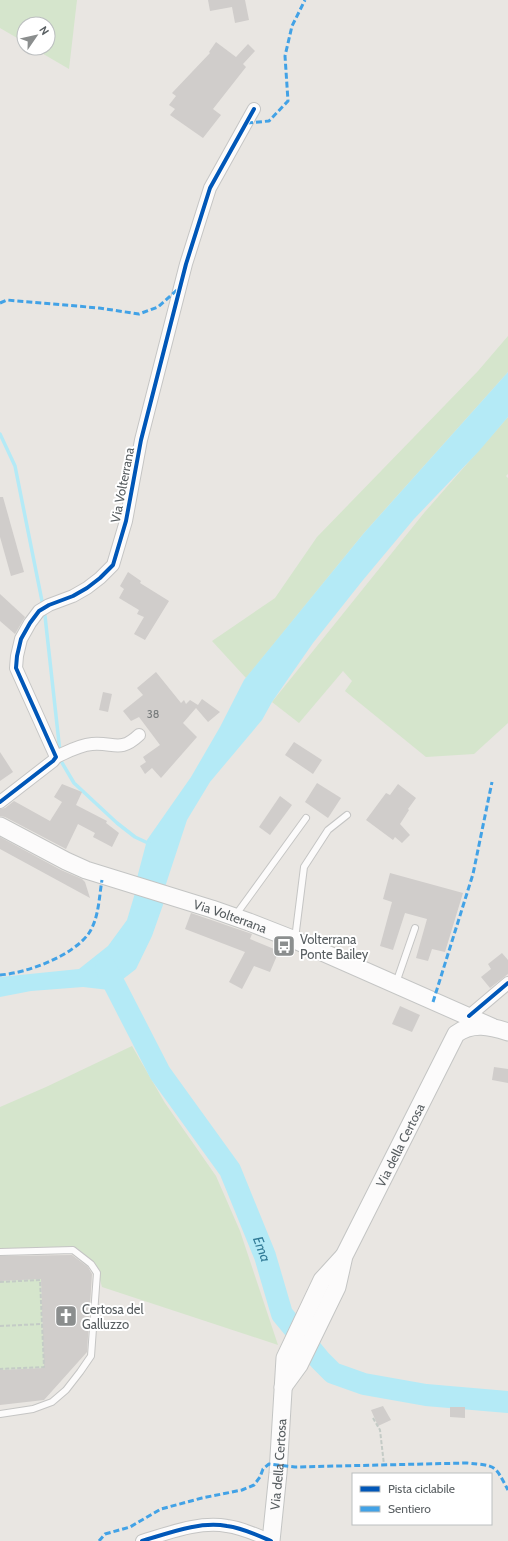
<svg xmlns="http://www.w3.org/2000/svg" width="508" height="1541" viewBox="0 0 508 1541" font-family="Cabin,sans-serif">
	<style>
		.green { fill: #d5e5cc }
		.water { fill: #b4eaf6 }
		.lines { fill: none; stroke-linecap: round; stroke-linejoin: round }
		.stream { stroke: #b4eaf6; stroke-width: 3.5 }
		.river { stroke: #b4eaf6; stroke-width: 22 }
		.building { fill: #d0cdcb }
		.service-casing { stroke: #c5c5c4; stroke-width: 8 }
		.minor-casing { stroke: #c5c5c4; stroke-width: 14 }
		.secondary-casing { stroke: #c4c5c4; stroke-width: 19 }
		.path { stroke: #c4cbc6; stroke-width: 2; stroke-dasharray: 4 2; stroke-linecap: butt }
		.service { stroke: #fcfbfb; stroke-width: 6 }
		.minor { stroke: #fcfbfb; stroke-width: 12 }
		.secondary { stroke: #fcfbfb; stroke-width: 17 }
		.quiet { stroke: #42a2e6; stroke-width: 3; stroke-dasharray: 6 3; stroke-linecap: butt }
		.cycleway-casing { stroke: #fff; stroke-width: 6 }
		.cycleway { stroke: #0057b8; stroke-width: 4 }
		.labels { text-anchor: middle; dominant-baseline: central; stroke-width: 4; stroke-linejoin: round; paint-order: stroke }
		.number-label { font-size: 11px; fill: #777b7c }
		.street-label { font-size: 13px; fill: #585e61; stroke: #fff }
		.poi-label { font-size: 13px; fill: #585e61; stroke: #fff; text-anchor: start }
		.water-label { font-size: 14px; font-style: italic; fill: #327c98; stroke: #fff }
	</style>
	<rect width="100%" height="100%" fill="#e9e6e2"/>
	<g class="green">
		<path d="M0 0H77L69 69 33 48H48V24H24V42L0 28Z"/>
		<path d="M508 336V372L364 533 246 678 212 641 275 598 317 537 478 371Z"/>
		<path d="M508 417V474L506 476 508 478V723L474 754 426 757 345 691 352 681 343 671 299 723 272 702 424 513Z"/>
		<path d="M132 1046 165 1103 216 1176 240 1231 278 1345 102 1287 96 1265 77 1248 0 1249V1107L46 1087Z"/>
		<path d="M41 1279 44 1368 0 1370V1281Z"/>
	</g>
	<g class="water">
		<path d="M508 372V417L479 451 414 519 363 580 313 643 272 702 262 720 210 782 187 820 165 887 137 878 147 840 191 777 220 727 244 680 364 533Z"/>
		<path d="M135 893 164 902 152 936 136 969 109 990 83 987 31 991 0 997V977L79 969 108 946 127 920Z"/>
	</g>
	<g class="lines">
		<path class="stream" d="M0 434 15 466 45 616 61 761 74 783 117 823 135 837 150 844"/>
		<path class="river" id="s1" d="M106 968 160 1073 230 1170 265 1256 282 1314 320 1360 333 1373 364 1384 426 1395 508 1402"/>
	</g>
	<g class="building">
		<path d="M208 0H245L249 20 235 23 232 7 210 11Z"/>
		<path d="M216 42 236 57 248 44 255 51 243 64 246 67 213 109 221 115 203 138 170 115 175 109 169 105 176 96 172 93 210 53 209 52Z"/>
		<path d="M0 497H3L24 572 11 576 0 537Z"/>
		<path d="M128 572 141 581 140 583 169 601 145 640 134 634 144 617 137 614 139 610 119 598 124 589 120 586Z"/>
		<path d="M0 594 25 617 15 634 0 621Z"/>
		<path d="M156 672 181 703 184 700 186 704 190 700 198 705 202 699 220 712 208 722 196 708 183 723 197 737 161 778 152 768 145 774 140 766 146 762 143 757 160 745 139 717 131 721 123 711 143 695 137 688Z"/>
		<path d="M103 692 112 694 108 712 99 710Z"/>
		<path d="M294 742 322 760 313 774 285 755Z"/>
		<path d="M0 752 13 772 0 781Z"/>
		<path d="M317 783 341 798 328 818 305 802Z"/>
		<path d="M62 784 82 792 76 805 107 821 106 823 119 833 112 847 93 837 95 833 78 824 66 849 5 817 0 816V809L5 808 14 801 50 821 62 802 54 797Z"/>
		<path d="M398 784 416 798 408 809 409 810 400 824 410 835 402 843 395 837 393 840 366 820 386 793 390 795Z"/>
		<path d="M280 796 292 805 270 835 259 827Z"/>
		<path d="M0 837 61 870 82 879 85 882 90 898 0 849Z"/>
		<path d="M390 873 463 893 445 952 432 949 428 961 416 958 427 919 405 913 393 950 380 946 392 902 383 899Z"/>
		<path d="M191 913 252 934 250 939 279 951 270 972 254 966 242 989 229 982 245 952 185 929Z"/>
		<path d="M502 953 508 960V974L490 988 481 977 491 969 488 964Z"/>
		<path d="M400 1006 420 1015 412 1032 392 1024Z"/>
		<path d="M494 1067 508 1069V1083L492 1080Z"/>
		<path d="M72 1255 88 1267 92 1274 87 1352 44 1400 0 1405V1370L44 1368 41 1279 0 1281V1256Z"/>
		<path d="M383 1406 391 1420 378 1426 371 1410Z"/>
		<path d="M450 1407H465V1418L450 1417Z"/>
	</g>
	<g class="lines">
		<g class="service-casing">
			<g id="service">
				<path d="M235 916 306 818"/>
				<path d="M295 939 304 867 328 830 347 815"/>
				<path d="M396 983 415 928"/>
				<path d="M0 1252 73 1250 91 1264 97 1273 91 1356 80 1372 66 1390 52 1402 33 1409 0 1414"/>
			</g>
		</g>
		<g class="minor-casing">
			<g id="minor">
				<path d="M56 757C67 752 79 745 92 744 114 742 120 753 139 735"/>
				<path d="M0 802 53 761 56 757 16 668 17 656 21 639 30 623 39 611 49 605 73 596 87 588 100 578 113 565 126 521 141 440 186 264 210 188 254 109"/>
				<path d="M469 1016 508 983"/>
				<path d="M142 1541C169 1533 199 1521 227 1526 243 1528 257 1535 271 1541"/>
			</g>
		</g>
		<g class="secondary-casing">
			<g id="secondary">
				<path id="s2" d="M0 826 66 861 86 870 212 909 249 922 295 940 492 1027"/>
				<path id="s3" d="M283 1387 299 1365 337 1287 344 1256 456 1034C472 1022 490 1026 508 1032"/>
				<path id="s4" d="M271 1541 278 1473 285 1358 322 1280 343 1257"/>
			</g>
		</g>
		<g class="path">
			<path d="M0 1282 40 1280 44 1367 0 1369"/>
			<path d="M0 1326 42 1324"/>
			<path d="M373 1418 380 1430 384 1465"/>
		</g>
		<use href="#service" class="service"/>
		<use href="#minor" class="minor"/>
		<use href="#secondary" class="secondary"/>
		<g class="quiet">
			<path d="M247 123 269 121 288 101 285 56 292 26 305 0"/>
			<path d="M0 303 7 300 99 308 139 314 158 307 178 289"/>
			<path d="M0 975C27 973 73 956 89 933 99 918 99 897 102 880"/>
			<path d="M433 1002 473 874 492 782"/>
			<path d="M99 1541 105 1534 130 1527 161 1509 202 1498 242 1490 254 1485 260 1477 263 1469 269 1464 295 1467 467 1463C497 1466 494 1464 508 1490"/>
		</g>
		<g class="cycleway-casing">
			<g id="cycleway">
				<path d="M0 802 53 761 56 757 16 668 17 656 21 639 30 623 39 611 49 605 73 596 87 588 100 578 113 565 126 521 141 440 186 264 210 188 254 109"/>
				<path d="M469 1016 508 983"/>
				<path d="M142 1541C169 1533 199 1521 227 1526 243 1528 257 1535 271 1541"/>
			</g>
		</g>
		<use href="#cycleway" class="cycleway"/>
	</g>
	<defs>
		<g id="bus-square" transform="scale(1.15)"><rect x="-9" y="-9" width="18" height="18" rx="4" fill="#8b8e8e" stroke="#fff"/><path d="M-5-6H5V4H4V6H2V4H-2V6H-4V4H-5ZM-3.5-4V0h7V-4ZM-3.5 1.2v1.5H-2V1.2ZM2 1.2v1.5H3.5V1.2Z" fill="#fff"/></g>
		<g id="church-square" transform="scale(1.15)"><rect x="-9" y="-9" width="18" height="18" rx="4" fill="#8b8e8e" stroke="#fff"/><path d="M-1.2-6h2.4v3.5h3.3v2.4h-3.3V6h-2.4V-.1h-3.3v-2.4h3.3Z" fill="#fff"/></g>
	</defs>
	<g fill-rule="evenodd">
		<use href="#bus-square" x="284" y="946"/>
		<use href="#church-square" x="66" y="1316"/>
	</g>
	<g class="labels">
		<g class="number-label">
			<text x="153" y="714">38</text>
		</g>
		<g class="street-label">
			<text transform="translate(122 485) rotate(-79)">Via Volterrana</text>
			<text stroke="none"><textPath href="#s2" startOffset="248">Via Volterrana</textPath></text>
			<text stroke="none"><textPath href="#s3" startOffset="270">Via della Certosa</textPath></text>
			<text stroke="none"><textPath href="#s4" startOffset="77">Via della Certosa</textPath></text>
		</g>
		<g class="poi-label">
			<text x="300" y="939">Volterrana<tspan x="300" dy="15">Ponte Bailey</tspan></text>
			<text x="82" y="1309">Certosa del<tspan x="82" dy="15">Galluzzo</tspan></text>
		</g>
		<g class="water-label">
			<text stroke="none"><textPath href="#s1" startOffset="323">Ema</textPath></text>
		</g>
	</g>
	<rect x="352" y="1473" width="140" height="52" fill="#ffffff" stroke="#bcbfc0"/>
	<rect x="360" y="1486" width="20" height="6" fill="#0057b8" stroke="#bcbfc0"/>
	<text x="388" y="1493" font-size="12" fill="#585e61">Pista ciclabile</text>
	<rect x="360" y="1506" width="20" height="6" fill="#42a2e6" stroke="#bcbfc0"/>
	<text x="388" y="1513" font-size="12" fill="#585e61">Sentiero</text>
	<g transform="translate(36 36) rotate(56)"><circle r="19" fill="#ffffff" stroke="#bcbfc0"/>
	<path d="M0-3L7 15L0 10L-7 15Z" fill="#8b8e8e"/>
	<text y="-6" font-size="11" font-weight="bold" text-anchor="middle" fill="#585e61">N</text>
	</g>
</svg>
